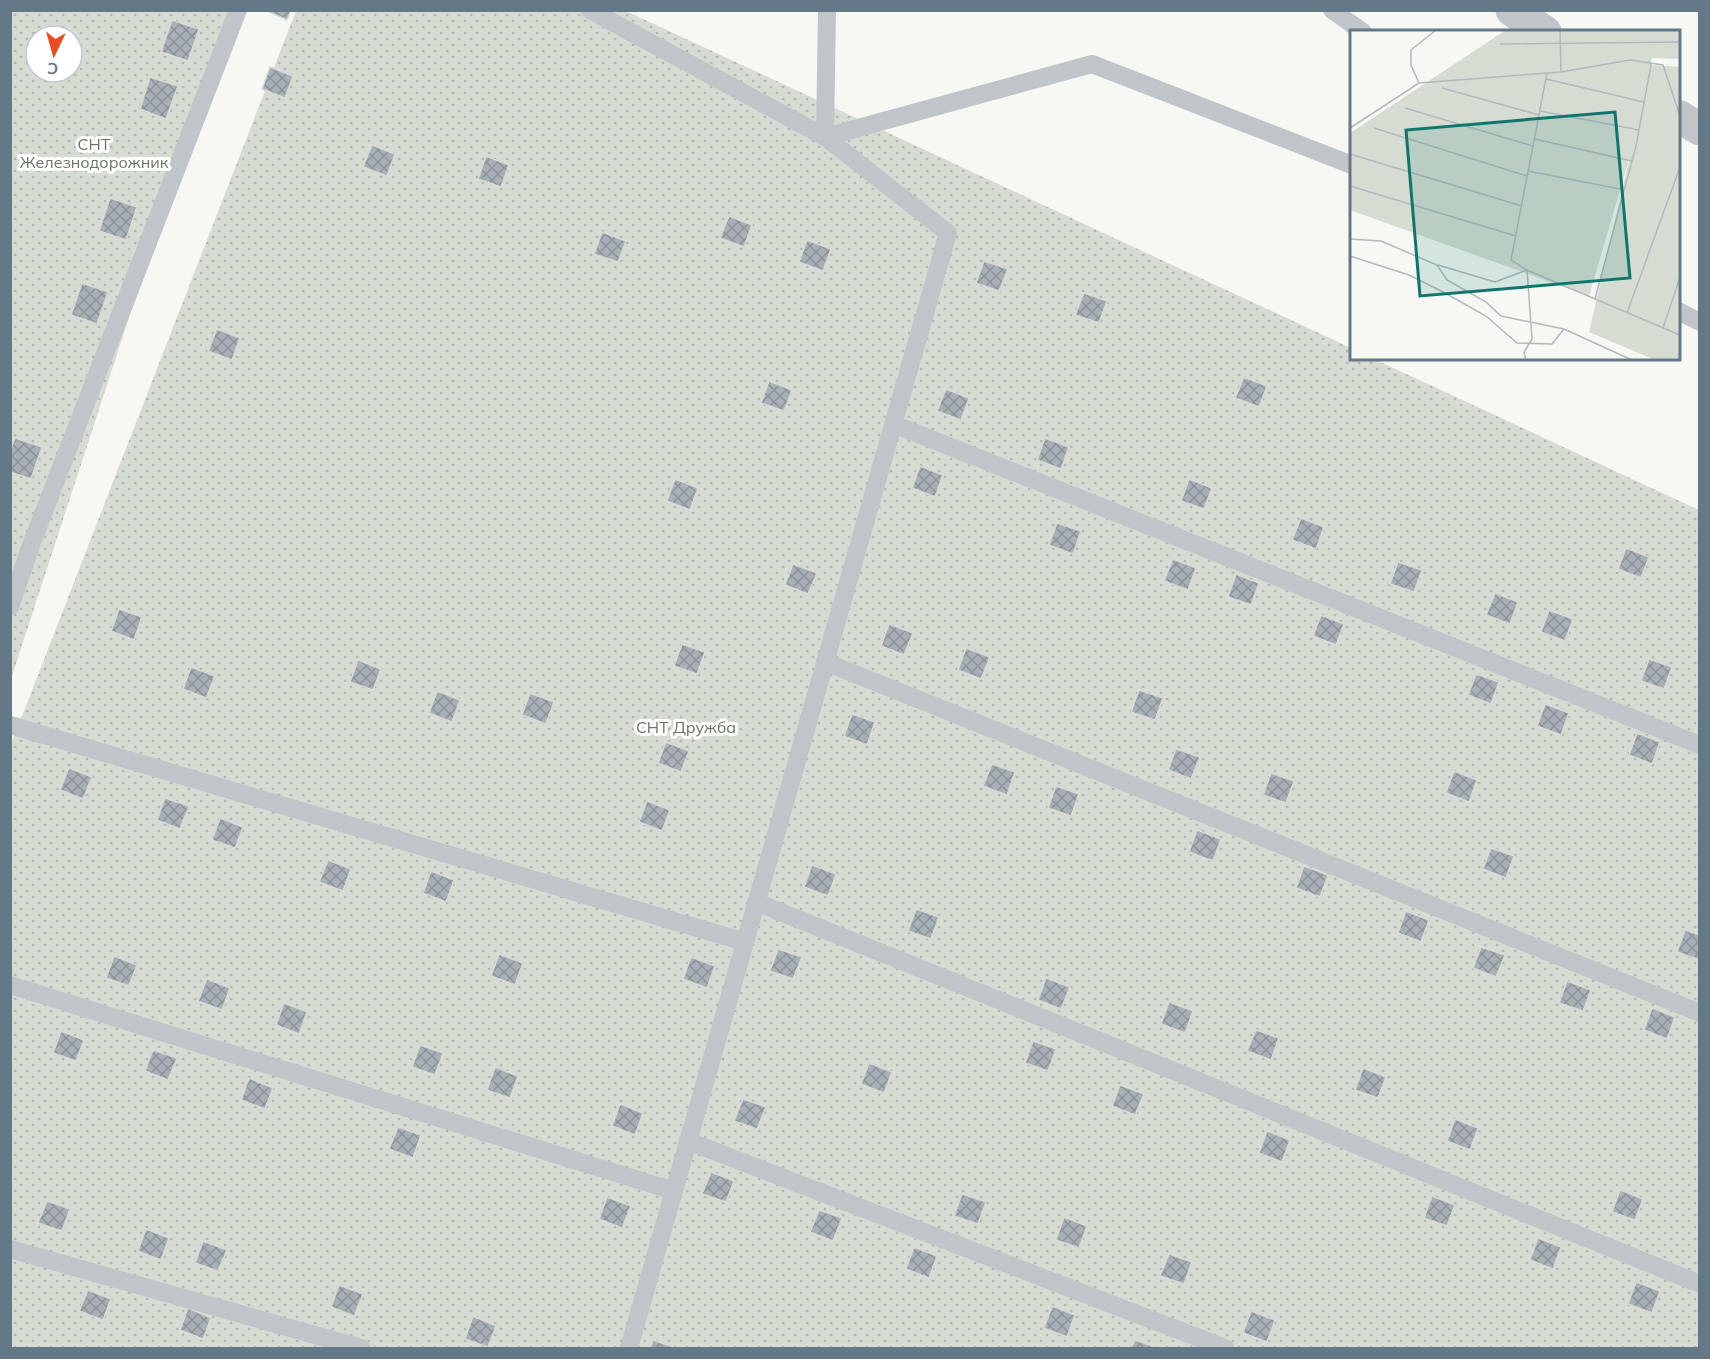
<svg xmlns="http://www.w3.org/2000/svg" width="1710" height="1359" viewBox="0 0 1710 1359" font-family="Mulish,sans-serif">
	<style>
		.garden { fill: url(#garden-dots); fill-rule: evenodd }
		.building { fill: url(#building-cross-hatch); stroke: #d9d9d6; stroke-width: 1.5 }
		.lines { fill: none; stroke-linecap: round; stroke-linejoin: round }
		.service { stroke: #c0c5c9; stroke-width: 18 }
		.minor { stroke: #c0c5c9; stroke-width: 33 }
		.labels { text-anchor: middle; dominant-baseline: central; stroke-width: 6; stroke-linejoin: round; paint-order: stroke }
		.park-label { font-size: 16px; fill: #667860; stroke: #fff }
		.inset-road { fill: none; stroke: #b0b9be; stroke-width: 1.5 }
		.view { fill: #0f766e; fill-opacity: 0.15; stroke: #0f766e; stroke-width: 3 }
		.inset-edge { fill: none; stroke: #657887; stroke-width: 3 }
	</style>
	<defs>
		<pattern id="garden-dots" width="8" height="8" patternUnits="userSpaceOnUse" patternTransform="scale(1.5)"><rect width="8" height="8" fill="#d7dcd3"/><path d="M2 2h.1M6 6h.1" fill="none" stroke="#b2b7b1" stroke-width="1.8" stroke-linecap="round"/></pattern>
		<pattern id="building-cross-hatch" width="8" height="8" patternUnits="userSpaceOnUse" patternTransform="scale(1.5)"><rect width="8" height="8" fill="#a7b0b6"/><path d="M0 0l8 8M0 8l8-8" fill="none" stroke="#8c949a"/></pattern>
	</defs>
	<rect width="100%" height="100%" fill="#f7f7f4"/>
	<g class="garden">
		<path d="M11 11H229L11 679ZM36 36H72V72H36Z"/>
		<path d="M296 11H626L1351 348 1352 358 1374 359 1699 510V1348H11L10 747Z"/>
	</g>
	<g class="building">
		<path d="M265 10H291L287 20Z"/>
		<path d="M172 20 199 29 188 61 161 52Z"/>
		<path d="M270 67 293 76 285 98 262 89Z"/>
		<path d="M150 77 178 86 166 119 140 109Z"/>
		<path d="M372 145 395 154 387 176 363 167Z"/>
		<path d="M486 156 509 165 501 187 478 179Z"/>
		<path d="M110 198 137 207 126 240 99 231Z"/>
		<path d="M729 216 752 225 744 247 720 238Z"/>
		<path d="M602 232 626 241 618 262 594 254Z"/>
		<path d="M807 240 831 249 823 271 799 262Z"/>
		<path d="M984 261 1008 269 999 291 976 283Z"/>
		<path d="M82 283 108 292 97 324 71 315Z"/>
		<path d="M1084 293 1107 301 1099 323 1075 315Z"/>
		<path d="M217 329 240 338 232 360 208 351Z"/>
		<path d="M1244 377 1267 386 1259 407 1235 398Z"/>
		<path d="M769 381 792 390 784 411 761 403Z"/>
		<path d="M946 389 969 398 961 420 937 411Z"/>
		<path d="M15 438 42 447 31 479 10 472V451Z"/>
		<path d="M1045 438 1069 447 1061 469 1037 460Z"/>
		<path d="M920 466 943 475 935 497 912 488Z"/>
		<path d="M675 479 698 488 690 510 667 501Z"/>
		<path d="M1189 479 1212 488 1204 509 1181 501Z"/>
		<path d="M1301 518 1324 527 1316 549 1292 540Z"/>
		<path d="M1057 523 1081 531 1073 554 1049 545Z"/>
		<path d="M1626 548 1649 557 1641 578 1618 569Z"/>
		<path d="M1173 559 1196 568 1188 590 1164 581Z"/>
		<path d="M1398 562 1422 570 1414 592 1390 584Z"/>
		<path d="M793 564 817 573 808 594 785 585Z"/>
		<path d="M1236 574 1259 583 1251 605 1228 597Z"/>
		<path d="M1495 593 1518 602 1510 624 1486 615Z"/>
		<path d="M119 609 142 617 134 640 111 631Z"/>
		<path d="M1549 610 1573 619 1565 641 1541 632Z"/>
		<path d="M1321 615 1344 624 1336 645 1313 636Z"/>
		<path d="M889 624 913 633 904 655 881 646Z"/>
		<path d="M682 644 705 652 697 674 674 666Z"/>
		<path d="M966 648 990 657 981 679 958 670Z"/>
		<path d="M1649 659 1672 667 1664 689 1641 681Z"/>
		<path d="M358 660 381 669 373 690 350 682Z"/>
		<path d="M191 667 215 676 206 698 183 689Z"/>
		<path d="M1476 674 1499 682 1491 704 1468 695Z"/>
		<path d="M1139 690 1163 698 1155 720 1131 712Z"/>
		<path d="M437 691 460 700 452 722 429 713Z"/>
		<path d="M530 693 554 702 546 724 522 715Z"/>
		<path d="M1545 704 1569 713 1561 735 1537 726Z"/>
		<path d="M852 714 875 722 867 745 844 736Z"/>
		<path d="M1637 733 1660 742 1652 764 1629 755Z"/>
		<path d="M666 742 689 751 681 772 658 763Z"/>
		<path d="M1176 749 1200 757 1191 779 1168 770Z"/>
		<path d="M992 764 1015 772 1007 795 983 786Z"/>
		<path d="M69 768 92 777 83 799 60 790Z"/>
		<path d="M1454 771 1477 780 1469 802 1446 793Z"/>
		<path d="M1271 773 1294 781 1286 803 1263 795Z"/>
		<path d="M1056 786 1079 794 1071 816 1048 808Z"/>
		<path d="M165 798 189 806 180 829 157 820Z"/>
		<path d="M647 801 670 810 662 831 639 822Z"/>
		<path d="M220 818 243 827 235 848 212 840Z"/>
		<path d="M1197 830 1221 839 1213 861 1189 852Z"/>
		<path d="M1491 848 1514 856 1506 878 1483 869Z"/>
		<path d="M328 860 351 869 343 891 319 882Z"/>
		<path d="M812 865 836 874 828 896 804 887Z"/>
		<path d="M1304 866 1328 875 1320 897 1296 888Z"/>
		<path d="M431 871 454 880 446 902 423 893Z"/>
		<path d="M916 909 939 917 931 939 908 931Z"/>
		<path d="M1406 911 1429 920 1421 942 1398 933Z"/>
		<path d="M1685 930 1700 935V960L1677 952Z"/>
		<path d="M1481 947 1505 955 1496 977 1473 968Z"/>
		<path d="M778 949 802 957 793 979 770 971Z"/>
		<path d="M499 954 523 963 515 985 491 976Z"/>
		<path d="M114 956 137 965 129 986 106 978Z"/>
		<path d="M691 957 715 966 707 988 683 979Z"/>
		<path d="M1046 978 1070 987 1061 1009 1038 1000Z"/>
		<path d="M207 979 230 988 222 1010 198 1001Z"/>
		<path d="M1567 981 1591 990 1583 1011 1559 1003Z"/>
		<path d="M1169 1002 1193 1011 1185 1033 1161 1024Z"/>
		<path d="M284 1003 307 1012 299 1034 276 1025Z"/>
		<path d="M1652 1008 1675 1017 1667 1039 1644 1030Z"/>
		<path d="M1256 1030 1279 1038 1271 1060 1247 1051Z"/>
		<path d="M61 1031 84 1040 76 1061 53 1053Z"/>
		<path d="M1033 1041 1056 1049 1048 1071 1025 1063Z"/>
		<path d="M420 1045 443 1053 435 1075 412 1067Z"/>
		<path d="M153 1050 177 1058 168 1080 145 1071Z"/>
		<path d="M869 1063 892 1072 884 1093 861 1084Z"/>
		<path d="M495 1067 518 1076 510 1098 487 1090Z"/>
		<path d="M1363 1068 1386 1077 1378 1098 1355 1090Z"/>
		<path d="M249 1078 273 1088 265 1109 241 1100Z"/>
		<path d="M1120 1085 1144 1094 1135 1115 1112 1106Z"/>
		<path d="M743 1099 766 1107 757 1129 734 1121Z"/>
		<path d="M620 1104 643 1113 635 1135 612 1126Z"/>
		<path d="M1455 1119 1478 1128 1470 1150 1447 1141Z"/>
		<path d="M398 1127 421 1135 413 1158 389 1149Z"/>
		<path d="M1267 1131 1290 1140 1282 1162 1259 1153Z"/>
		<path d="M711 1172 734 1181 726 1202 702 1194Z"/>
		<path d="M1620 1190 1643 1199 1635 1220 1612 1212Z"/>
		<path d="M962 1194 986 1202 978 1224 954 1216Z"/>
		<path d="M1432 1196 1455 1205 1447 1226 1424 1218Z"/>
		<path d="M607 1197 631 1206 622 1228 599 1219Z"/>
		<path d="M47 1201 70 1209 62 1231 38 1223Z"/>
		<path d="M819 1210 842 1218 833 1241 810 1232Z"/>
		<path d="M1064 1217 1087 1226 1079 1248 1056 1240Z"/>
		<path d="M146 1229 169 1238 161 1260 138 1251Z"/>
		<path d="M1538 1238 1561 1247 1553 1269 1530 1260Z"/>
		<path d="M203 1241 227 1250 218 1271 195 1263Z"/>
		<path d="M914 1247 937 1256 929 1278 906 1269Z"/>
		<path d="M1169 1254 1192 1262 1184 1284 1160 1276Z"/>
		<path d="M1636 1282 1660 1291 1652 1313 1628 1304Z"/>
		<path d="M339 1285 363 1294 354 1316 331 1307Z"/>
		<path d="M88 1290 111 1299 103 1320 79 1311Z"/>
		<path d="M1052 1306 1075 1315 1067 1337 1044 1328Z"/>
		<path d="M188 1308 211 1318 203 1339 180 1330Z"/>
		<path d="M1251 1311 1275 1320 1267 1342 1243 1333Z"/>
		<path d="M473 1316 496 1326 488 1347 465 1339Z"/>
		<path d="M653 1340 676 1348H650Z"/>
		<path d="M1135 1340 1158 1348H1131Z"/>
	</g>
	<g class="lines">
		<g class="service">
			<path d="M590 10 825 137 1092 64 1352 165"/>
			<path d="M1332 10 1363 32"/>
			<path d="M1678 311 1700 322"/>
			<path d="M893 424 1700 745"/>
			<path d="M10 607 31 545 238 10"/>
			<path d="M825 662 1700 1013"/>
			<path d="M10 725 745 942"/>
			<path d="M756 902 1700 1284"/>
			<path d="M10 985 674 1191"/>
			<path d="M688 1141 1225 1348"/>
			<path d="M10 1249 361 1348"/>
			<path d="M629 1348 948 233 825 137 827 10"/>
		</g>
		<g class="minor">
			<path d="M1512 10 1545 32"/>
			<path d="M1678 116 1700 129"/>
		</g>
	</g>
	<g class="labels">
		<g class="park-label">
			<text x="94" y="144">СНТ<tspan x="94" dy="18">Железнодорожник</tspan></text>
			<text x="686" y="727">СНТ Дружба</text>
		</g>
	</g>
	<g transform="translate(1350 30)">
		<rect width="330" height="330" fill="#f7f7f4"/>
		<path d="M156 0H330V29L302 28 298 45 301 35 330 37V330H305L239 302 280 126 239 266 0 180V103Z" fill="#d7dcd3"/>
		<path class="inset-road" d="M210 0 211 42M150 14 330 12M196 49 294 72M69 53 61 35V20L86 0M92 58 189 85M55 78 183 116M190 81 289 100M0 98 69 53 211 42 280 30 313 35 330 86M24 98 177 146M185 109 282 131M0 124 172 176M178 141 275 160M0 156 166 206M0 209 31 211 87 235 97 250 136 272 151 286 214 299 282 330M0 226 59 245 95 263 136 286 167 313 202 314 214 299M88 235 145 252 177 240 330 305M245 269 286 116 301 35 298 31M277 283 330 137M313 298 330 247M176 330 174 322 182 309 177 240 161 230 197 43"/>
		<path class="view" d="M265 82 280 248 70 266 56 100Z"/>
		<rect width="330" height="330" class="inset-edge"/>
	</g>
	<rect width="1710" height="1359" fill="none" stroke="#657887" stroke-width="24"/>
	<g transform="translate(54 54) rotate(185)"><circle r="28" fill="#ffffff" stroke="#c1c9cf" stroke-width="1.5"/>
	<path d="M0-4.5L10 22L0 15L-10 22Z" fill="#ec4a20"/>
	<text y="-9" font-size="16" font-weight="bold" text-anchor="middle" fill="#657887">С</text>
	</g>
</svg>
